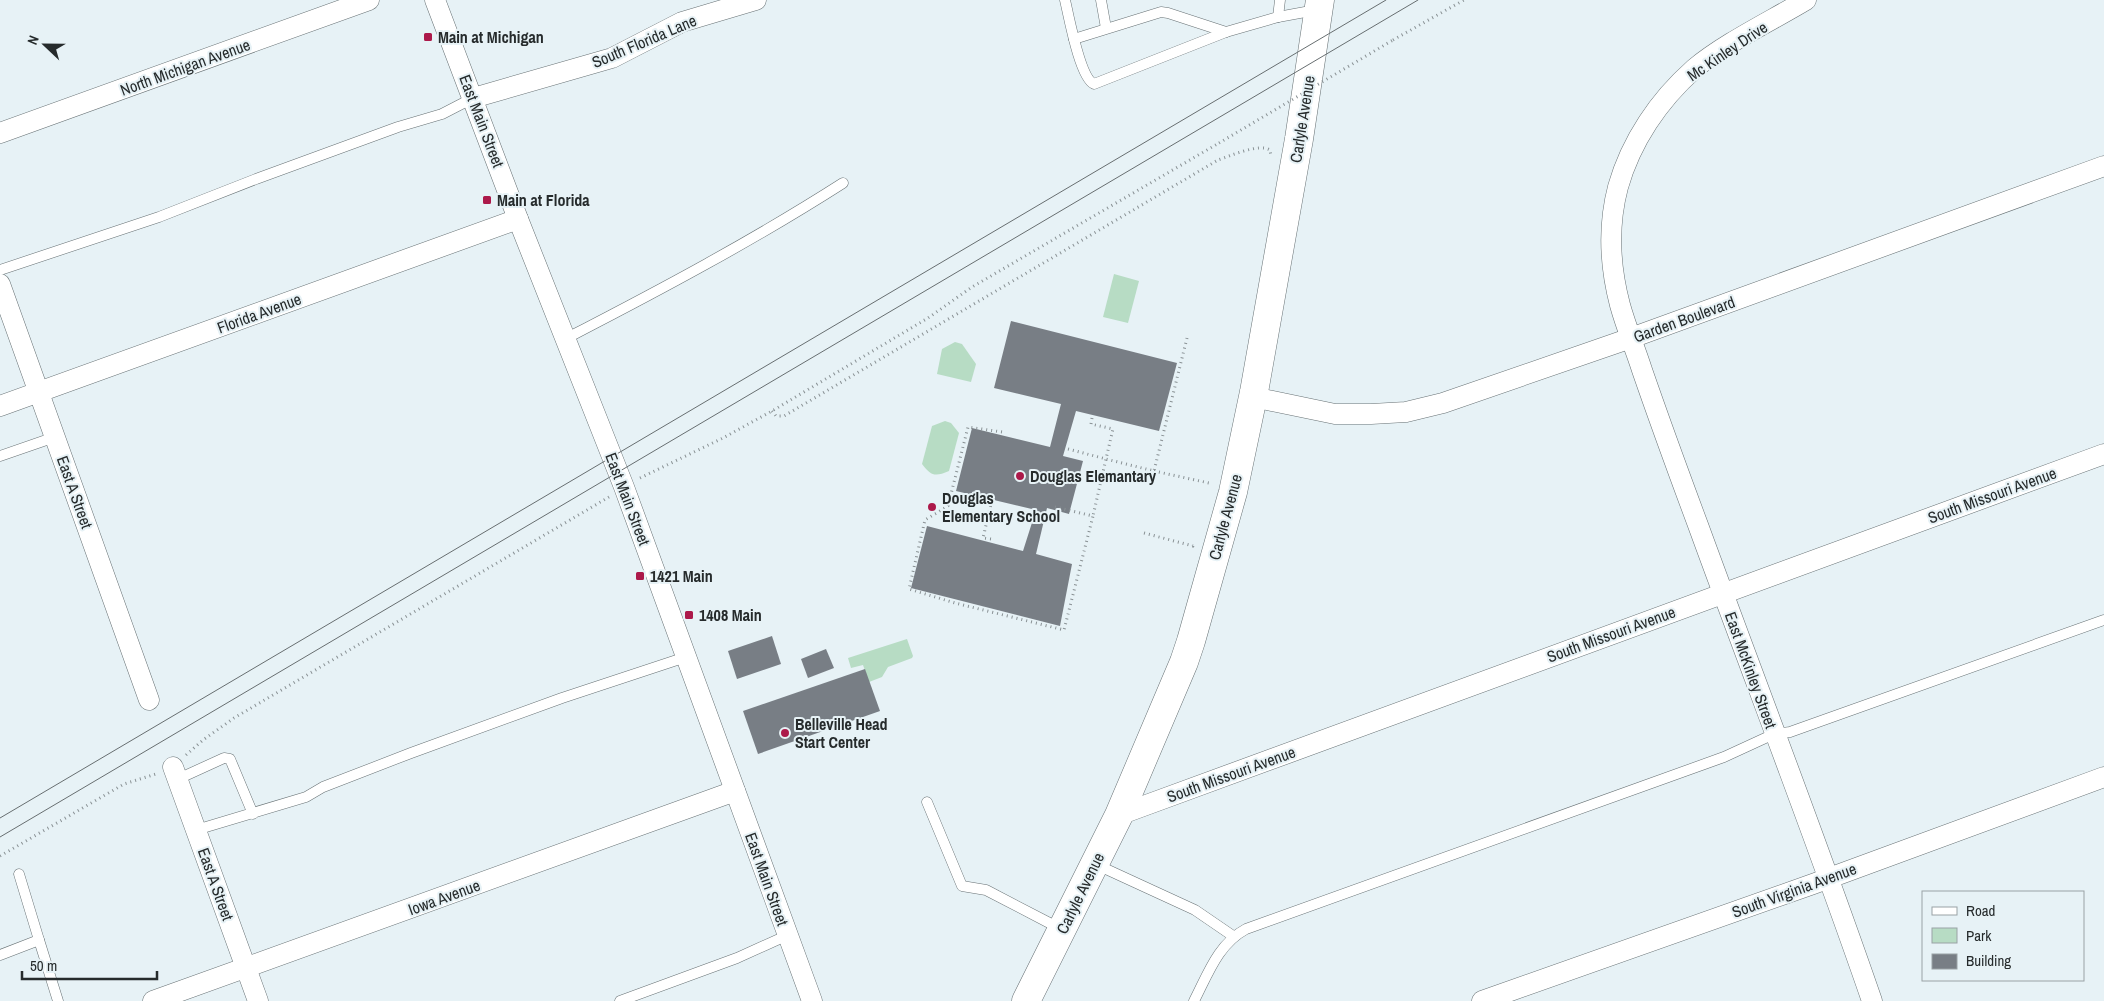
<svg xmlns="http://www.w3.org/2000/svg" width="2104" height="1001" viewBox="0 0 2104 1001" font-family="'Archivo Narrow',sans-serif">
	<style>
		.green { fill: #b7dcc4 }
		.building { fill: #787e85 }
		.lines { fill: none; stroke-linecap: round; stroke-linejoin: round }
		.service-casing { stroke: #677174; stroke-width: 11 }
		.minor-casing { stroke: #677174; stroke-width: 21 }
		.secondary-casing { stroke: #677174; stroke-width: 29 }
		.path { stroke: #899194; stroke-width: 3; stroke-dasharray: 1 4; stroke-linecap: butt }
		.service { stroke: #fff; stroke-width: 10 }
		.minor { stroke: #fff; stroke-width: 20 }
		.secondary { stroke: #fff; stroke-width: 28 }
		.tram { stroke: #676e70; stroke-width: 1 }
		.path-bridge { stroke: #899194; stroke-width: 3; stroke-dasharray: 1 4; stroke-linecap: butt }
		.poi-dot { fill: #ac194a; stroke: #e7f2f6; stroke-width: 2 }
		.labels { text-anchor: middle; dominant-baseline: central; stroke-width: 4; stroke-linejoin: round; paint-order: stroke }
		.poi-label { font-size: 16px; font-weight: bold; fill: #262b2c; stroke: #e7f2f6; text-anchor: start }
		.street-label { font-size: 16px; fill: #262b2c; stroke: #e7f2f6 }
	</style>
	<rect width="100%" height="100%" fill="#e7f2f6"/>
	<g class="green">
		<path d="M1114 274 1139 281 1128 323 1103 317Z"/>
		<path d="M955 342 962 344 976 364 971 382 937 374 942 349Z"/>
		<path d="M945 421 951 423 959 433 949 471C935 477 931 476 922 464L932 426Z"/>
		<path d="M907 639 913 656 912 658 888 667 882 677 869 682 863 665 851 668 848 658Z"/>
	</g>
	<g class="building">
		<path d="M1011 321 1177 363 1159 431 1076 411 1063 456 1083 461 1069 514 1047 508 1036 554 1072 564 1060 626 911 588 927 526 1023 551 1036 510 956 491 972 428 1050 447 1061 404 994 388Z"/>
		<path d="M772 636 781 664 737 679 728 651Z"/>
		<path d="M826 649 834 668 808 678 801 659Z"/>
		<path d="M865 669 880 711 758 754 743 711Z"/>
	</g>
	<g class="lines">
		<g class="service-casing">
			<g id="service">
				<path d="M1065 0C1069 17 1080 78 1094 84L1226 32 1278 17 1316 10"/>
				<path d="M1101 0 1106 28"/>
				<path d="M1278 17 1280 0"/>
				<path d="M1074 39 1161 12 1168 13 1226 32"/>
				<path d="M0 270 159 217 256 179 398 127 442 114 473 98"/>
				<path d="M565 339C660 290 754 240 843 183"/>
				<path d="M0 456 55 437"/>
				<path d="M178 779 224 758 230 759 253 814"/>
				<path d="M927 802 962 886 986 890 1061 929"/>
				<path d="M196 830 306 797 323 787 411 753 562 698 686 657"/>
				<path d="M1095 864 1195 910 1233 936"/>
				<path d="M19 874 39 940"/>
				<path d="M0 955 39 940 58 1001"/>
				<path d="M620 1001 737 958 788 935"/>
				<path d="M1194 1001C1208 974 1218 944 1246 929L1724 757 1774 734 1790 732 2104 620"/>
			</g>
		</g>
		<g class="minor-casing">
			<g id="minor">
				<path d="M435 0 518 219 624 487 812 1001"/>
				<path d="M1806 0C1771 21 1725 43 1694 69 1659 100 1631 141 1618 187 1608 225 1610 267 1620 305 1626 327 1635 348 1642 370 1660 422 1679 474 1698 525 1756 684 1817 841 1872 1001"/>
				<path d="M473 98 612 58 682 22 756 0"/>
				<path d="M0 133 369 0"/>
				<path d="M0 284 149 700"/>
				<path d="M1253 397 1335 414H1371L1406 412 1443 403 1631 338 2104 166"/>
				<path d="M0 406 518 219"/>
				<path d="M173 767 258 1001"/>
				<path d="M1119 815 2104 454"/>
				<path d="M153 1001 735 791"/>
				<path d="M1482 1001 1813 884 2104 777"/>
			</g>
		</g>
		<g class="secondary-casing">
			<path id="secondary" d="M1026 1001 1119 815 1184 662 1191 641 1233 492 1254 392 1299 139 1320 0"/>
		</g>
		<g class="path">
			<path d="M1393 40 1464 0"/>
			<path d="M772 411 776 416H784L1218 160C1230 156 1259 143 1270 150L1271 157"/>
			<path d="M1092 418 1091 424 1113 429 1106 459 1154 471 1187 338"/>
			<path d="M1002 432 968 427 948 506 925 520 909 589 955 603 1064 630 1093 516 1055 507"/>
			<path d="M1068 449 1106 459 1093 516"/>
			<path d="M1154 471 1209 483"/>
			<path d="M640 478 723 438 772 411 928 318 972 287 1219 143"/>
			<path d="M1144 533 1193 546 1194 544"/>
			<path d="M991 539 983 538 992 500"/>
			<path d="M186 755 203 740 234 718 609 497"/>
			<path d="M0 856 124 784 156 774"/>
		</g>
		<use href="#service" class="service"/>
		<use href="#minor" class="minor"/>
		<use href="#secondary" class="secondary"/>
		<g class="tram">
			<path d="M0 818 1386 0"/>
			<path d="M0 837 1418 0"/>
		</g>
		<path class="path-bridge" d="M1219 143 1393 40"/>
	</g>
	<g class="poi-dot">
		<rect x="423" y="32" width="10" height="10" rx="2.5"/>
		<rect x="482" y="195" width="10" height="10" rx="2.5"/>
		<circle cx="1020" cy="476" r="5"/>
		<circle cx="932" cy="507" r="5"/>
		<rect x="635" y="571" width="10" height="10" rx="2.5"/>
		<rect x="684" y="610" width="10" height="10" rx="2.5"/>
		<circle cx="785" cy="733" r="5"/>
	</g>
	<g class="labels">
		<g class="poi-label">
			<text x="438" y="37">Main at Michigan</text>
			<text x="497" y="200">Main at Florida</text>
			<text x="1030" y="476">Douglas Elemantary</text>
			<text x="942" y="498">Douglas<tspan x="942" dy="18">Elementary School</tspan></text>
			<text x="650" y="576">1421 Main</text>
			<text x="699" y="615">1408 Main</text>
			<text x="795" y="724">Belleville Head<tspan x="795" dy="18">Start Center</tspan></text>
		</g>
		<g class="street-label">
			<text transform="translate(644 41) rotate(-23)">South Florida Lane</text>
			<text transform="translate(1727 51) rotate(-34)">Mc Kinley Drive</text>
			<text transform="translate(185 67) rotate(-20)">North Michigan Avenue</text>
			<text transform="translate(1302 119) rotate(-81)">Carlyle Avenue</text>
			<text transform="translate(482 121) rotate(69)">East Main Street</text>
			<text transform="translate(259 313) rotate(-20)">Florida Avenue</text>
			<text transform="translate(1684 319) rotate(-20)">Garden Boulevard</text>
			<text transform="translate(75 492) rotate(70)">East A Street</text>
			<text transform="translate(1992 495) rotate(-20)">South Missouri Avenue</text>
			<text transform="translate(628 499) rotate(69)">East Main Street</text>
			<text transform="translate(1225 517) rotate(-75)">Carlyle Avenue</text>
			<text transform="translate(1611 634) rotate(-20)">South Missouri Avenue</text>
			<text transform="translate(1751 670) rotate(70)">East McKinley Street</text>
			<text transform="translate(1231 774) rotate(-20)">South Missouri Avenue</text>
			<text transform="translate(767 879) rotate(70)">East Main Street</text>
			<text transform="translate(216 884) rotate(70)">East A Street</text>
			<text transform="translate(1794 890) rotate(-20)">South Virginia Avenue</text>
			<text transform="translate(1080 893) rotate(-64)">Carlyle Avenue</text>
			<text transform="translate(444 897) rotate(-20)">Iowa Avenue</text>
		</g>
	</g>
	<rect x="1922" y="891" width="162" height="90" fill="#e7f2f6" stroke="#9aa2a5"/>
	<rect x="1932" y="907" width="25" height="8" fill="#ffffff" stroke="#9aa2a5"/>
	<text x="1966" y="916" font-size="15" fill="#262b2c">Road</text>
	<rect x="1932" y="928" width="25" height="15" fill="#b7dcc4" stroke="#9aa2a5"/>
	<text x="1966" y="941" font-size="15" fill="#262b2c">Park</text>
	<rect x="1932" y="954" width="25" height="15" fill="#787e85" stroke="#9aa2a5"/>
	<text x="1966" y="966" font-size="15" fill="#262b2c">Building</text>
	<g transform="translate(45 45) rotate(292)" stroke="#e7f2f6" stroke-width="4" paint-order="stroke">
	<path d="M0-4L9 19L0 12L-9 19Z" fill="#262b2c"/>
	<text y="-8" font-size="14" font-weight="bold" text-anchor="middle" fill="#262b2c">N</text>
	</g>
	<path d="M22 971v8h135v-8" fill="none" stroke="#262b2c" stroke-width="2.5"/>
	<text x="30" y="971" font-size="15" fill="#262b2c" stroke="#e7f2f6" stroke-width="4" paint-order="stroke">50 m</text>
</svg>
